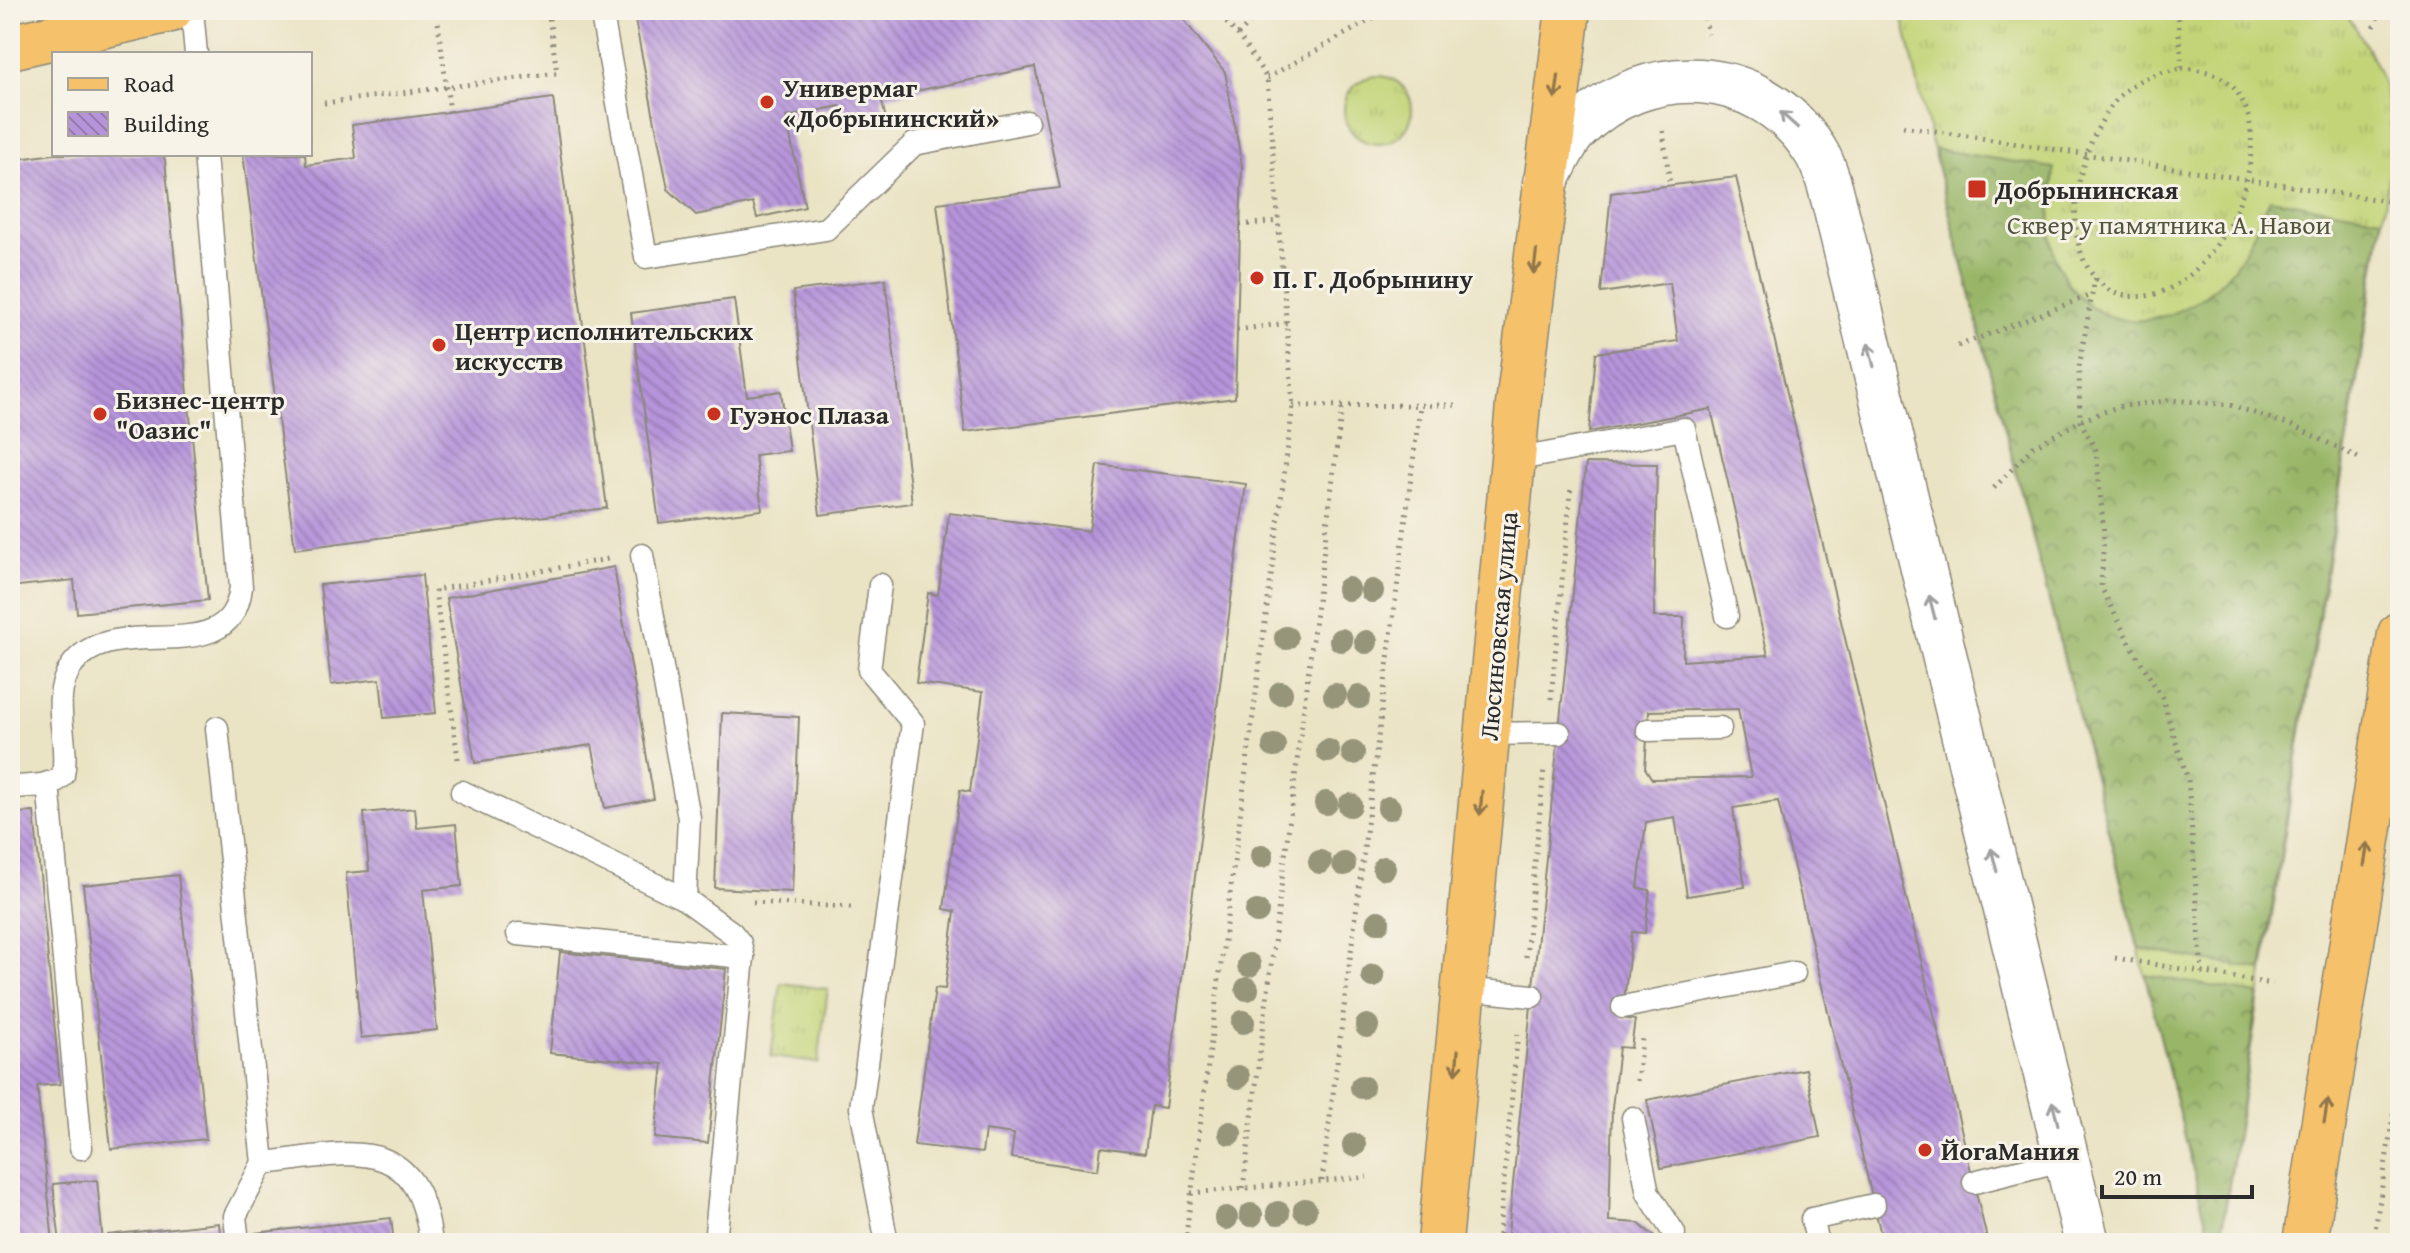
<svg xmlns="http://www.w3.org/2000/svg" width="2410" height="1253" viewBox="0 0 2410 1253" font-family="'Gentium Book Plus',serif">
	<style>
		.grass { fill: url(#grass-tufts); stroke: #768051; stroke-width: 2 }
		.forest { fill: url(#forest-crowns); stroke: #62704a; stroke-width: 2 }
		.building { fill: url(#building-back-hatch); fill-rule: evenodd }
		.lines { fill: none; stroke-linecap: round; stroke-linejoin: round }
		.lane-casing { stroke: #8a8778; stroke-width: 25 }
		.street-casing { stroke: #8a8778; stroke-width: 47 }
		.primary-casing { stroke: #8a8778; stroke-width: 47 }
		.path { stroke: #8a8778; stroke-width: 5; stroke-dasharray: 2 6; stroke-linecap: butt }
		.lane { stroke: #fff; stroke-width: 22 }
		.street { stroke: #fff; stroke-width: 44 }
		.primary { stroke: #f5c16b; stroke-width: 44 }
		.tree { fill: #96957a }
		.oneway { stroke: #90764b }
		.oneway2 { stroke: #a0a0a0 }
		.poi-dot { fill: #c8321e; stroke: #f7f3e8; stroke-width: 3 }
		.labels { text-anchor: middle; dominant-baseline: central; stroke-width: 6; stroke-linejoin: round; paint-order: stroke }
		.poi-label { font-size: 26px; font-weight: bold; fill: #2b2b2b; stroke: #f7f3e8; text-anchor: start }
		.park-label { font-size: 26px; fill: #51553e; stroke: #f7f3e8 }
		.street-label { font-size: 26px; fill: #2b2b2b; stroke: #f7f3e8 }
	</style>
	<defs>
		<pattern id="grass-tufts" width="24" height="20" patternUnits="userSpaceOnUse" patternTransform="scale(2)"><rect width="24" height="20" fill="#c2d477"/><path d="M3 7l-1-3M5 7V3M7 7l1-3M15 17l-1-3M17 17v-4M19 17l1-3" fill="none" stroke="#a7b667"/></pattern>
		<pattern id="forest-crowns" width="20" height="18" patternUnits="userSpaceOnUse" patternTransform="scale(2)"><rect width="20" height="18" fill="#99b668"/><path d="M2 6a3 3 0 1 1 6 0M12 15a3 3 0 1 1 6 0" fill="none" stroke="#7d9456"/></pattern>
		<pattern id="building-back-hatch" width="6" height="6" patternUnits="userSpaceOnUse" patternTransform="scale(2)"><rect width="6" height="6" fill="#b694da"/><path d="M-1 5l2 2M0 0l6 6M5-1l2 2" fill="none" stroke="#9479b1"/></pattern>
	</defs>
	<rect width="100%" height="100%" fill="#f7f3e8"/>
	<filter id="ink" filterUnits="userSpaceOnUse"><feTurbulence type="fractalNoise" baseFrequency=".0125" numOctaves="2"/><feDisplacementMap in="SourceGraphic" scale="16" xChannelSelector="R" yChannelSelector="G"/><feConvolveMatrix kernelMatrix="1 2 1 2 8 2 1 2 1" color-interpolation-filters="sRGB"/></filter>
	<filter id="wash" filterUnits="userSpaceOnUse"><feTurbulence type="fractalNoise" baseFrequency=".006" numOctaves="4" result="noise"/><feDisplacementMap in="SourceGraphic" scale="32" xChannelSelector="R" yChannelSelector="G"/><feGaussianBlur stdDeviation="1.8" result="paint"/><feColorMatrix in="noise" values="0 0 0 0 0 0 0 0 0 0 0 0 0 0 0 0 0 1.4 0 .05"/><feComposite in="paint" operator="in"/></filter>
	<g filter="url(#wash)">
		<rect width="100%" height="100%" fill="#eae3c4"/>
		<g class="grass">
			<path d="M1901 10H2343C2386 67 2398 115 2388 186L2220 1243 2211 1242 2145 975 1933 149Z"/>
			<circle cx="1378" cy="110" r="34"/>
			<path d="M781 983 828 989 818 1063 771 1057Z"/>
		</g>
		<g class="forest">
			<path d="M1933 149 2054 168C2052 199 2045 236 2058 265 2093 342 2172 331 2224 279 2245 258 2257 225 2270 199L2382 218 2262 970 2139 949Z"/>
			<path d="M2145 975 2258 994 2220 1243 2211 1242Z"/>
		</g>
		<g id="blocks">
			<g class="building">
				<path d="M633 10H1176L1225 72 1242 165 1235 398 965 432 937 203 1060 188 1035 67 881 98 886 119 844 128 840 106 786 117 805 207 757 218 753 203 696 215 668 189Z"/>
				<path d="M553 98 607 508 295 549 243 154H305L306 165 356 158 352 125Z"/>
				<path d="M54 154H162L165 160 208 600 77 613 74 580 10 587V249L19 248 13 173 14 165 19 159Z"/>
				<path d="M1736 177 1988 1243H1883L1778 801 1733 808 1745 887 1687 896 1675 817 1646 822 1638 888 1650 890 1645 933 1632 932 1622 1018 1635 1020 1631 1048 1619 1047 1612 1108 1609 1221 1638 1223 1654 1236V1243H1507L1586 463 1657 464 1654 617H1684L1683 661 1768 655 1711 409 1589 432 1596 353 1678 341 1670 283 1601 293 1611 193ZM1738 709 1751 777 1652 779 1645 768 1649 711Z"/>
				<path d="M885 279 912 503 820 515 793 291Z"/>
				<path d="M734 299 747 396 781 391 789 451 755 455 762 510 659 523 631 313Z"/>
				<path d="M1098 465 1246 484 1165 1108 1151 1106 1145 1153 1101 1147 1098 1170 1011 1158 1014 1134 985 1130 982 1153 914 1145 935 988 945 989 955 911 944 909 960 790 970 792 983 692 916 683 928 593 938 595 949 513 1089 531Z"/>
				<path d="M614 567 654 799 605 808 592 745 475 763 446 598Z"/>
				<path d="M422 575 436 713 384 718 380 679 331 685 320 585Z"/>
				<path d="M722 713 799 717 792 892 715 888Z"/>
				<path d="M10 750H12L18 813 34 812 60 1084 37 1086 53 1243H10Z"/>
				<path d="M415 808 417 828 456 824 462 886 423 890 437 1030 361 1038 346 873 369 871 364 813Z"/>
				<path d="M178 875 206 1139 111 1149 83 885Z"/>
				<path d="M560 952 726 969 708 1143 655 1138 663 1064 550 1053Z"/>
				<path d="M1806 1069 1820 1137 1661 1168 1647 1100Z"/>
				<path d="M97 1180 103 1243H60L53 1184Z"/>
				<path d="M391 1218 394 1243H256L255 1233Z"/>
				<path d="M219 1223 221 1243H109L108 1235Z"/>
			</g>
		</g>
	</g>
	<g filter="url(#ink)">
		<use href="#blocks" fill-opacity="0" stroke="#8a8778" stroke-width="2"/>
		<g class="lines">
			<g class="lane-casing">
				<g id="lane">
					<path d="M192 10 196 54"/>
					<path d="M601 10 646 257 826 229 914 144 1027 122"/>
					<path d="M1513 460 1684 429 1727 616"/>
					<path d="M642 555 689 818 685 899"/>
					<path d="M880 585 869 670 913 723 861 1108 887 1243"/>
					<path d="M217 728 263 1163"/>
					<path d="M1648 730 1720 728"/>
					<path d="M1488 734 1559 733"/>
					<path d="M48 783 81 1148"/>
					<path d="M16 787C31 785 53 788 63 775 70 740 49 699 71 667 112 606 231 676 241 587L205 154"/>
					<path d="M462 792 685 899 732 933 740 943 743 957 715 1243"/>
					<path d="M518 934 743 957"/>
					<path d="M1464 989 1532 996"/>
					<path d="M1623 1007 1794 973"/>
					<path d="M1633 1118 1648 1193 1674 1233 1673 1243"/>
					<path d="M1974 1182 2066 1159"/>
					<path d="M238 1243 235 1216 263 1163C349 1154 418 1129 431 1243"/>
					<path d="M1818 1243 1812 1219 1874 1205"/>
				</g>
			</g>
			<g class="street-casing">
				<path id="street" d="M1545 183C1555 166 1563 144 1576 130 1645 59 1759 64 1814 149 1829 172 1834 204 1841 230L2087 1243"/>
			</g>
			<g class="primary-casing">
				<g id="primary">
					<path d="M10 47 170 10"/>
					<path d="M1440 1243 1518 405 1568 10"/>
					<path d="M2305 1243 2400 634"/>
				</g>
			</g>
			<g class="path">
				<path d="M1703 10 1708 34"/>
				<path d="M2177 10 2182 68"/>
				<path d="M1703 12 1731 10"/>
				<path d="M438 23 450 112"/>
				<path d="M2374 27 2380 10"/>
				<path d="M1238 35 1262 10"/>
				<path d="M2182 68C2197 69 2216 72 2228 82 2289 137 2220 288 2145 296 2133 297 2119 297 2109 290 2050 251 2079 142 2118 98 2135 78 2158 73 2182 68Z"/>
				<path d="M1267 78 1388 10"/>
				<path d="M324 103 557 73 548 10"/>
				<path d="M1903 126 2400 203"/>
				<path d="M1663 131 1670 185"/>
				<path d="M1240 225 1279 221"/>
				<path d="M2095 278 2079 367 2080 421 2096 450 2104 534 2101 587 2127 638 2162 698 2188 780 2202 973"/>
				<path d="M1237 330 1287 323"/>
				<path d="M1958 346 2091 295"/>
				<path d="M1293 406 1458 405"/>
				<path d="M1994 488 2033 447 2080 421 2117 407 2172 400 2230 405 2293 426 2361 459"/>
				<path d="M1551 699 1571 486"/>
				<path d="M458 759 435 590 608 559"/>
				<path d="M753 902 851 907"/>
				<path d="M1526 957 1544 768"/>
				<path d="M2115 958 2273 984"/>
				<path d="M1637 1081 1642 1039"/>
				<path d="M1322 1181 1420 406"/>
				<path d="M1243 1188 1342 406"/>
				<path d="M1191 1193 1367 1177"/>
				<path d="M1185 1243 1293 406 1267 78 1238 35 1214 10"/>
				<path d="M1498 1243 1518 1031"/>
				<path d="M2373 1243 2400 1072"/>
			</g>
			<use href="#lane" class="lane"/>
			<use href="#street" class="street"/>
			<use href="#primary" class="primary"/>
		</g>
		<g class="tree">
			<circle cx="1348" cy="589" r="12"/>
			<circle cx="1372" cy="591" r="12"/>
			<circle cx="1286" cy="638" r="12"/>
			<circle cx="1341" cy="640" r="12"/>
			<circle cx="1366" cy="642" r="12"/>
			<circle cx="1281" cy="693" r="12"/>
			<circle cx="1335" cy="695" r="12"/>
			<circle cx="1359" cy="697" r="12"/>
			<circle cx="1274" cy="746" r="12"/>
			<circle cx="1328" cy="751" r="12"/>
			<circle cx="1353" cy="753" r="12"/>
			<circle cx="1326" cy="803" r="12"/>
			<circle cx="1350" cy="805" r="12"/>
			<circle cx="1389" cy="808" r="12"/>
			<circle cx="1262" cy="856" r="12"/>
			<circle cx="1320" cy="862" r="12"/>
			<circle cx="1344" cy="864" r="12"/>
			<circle cx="1384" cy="868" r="12"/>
			<circle cx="1257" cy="912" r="12"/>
			<circle cx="1378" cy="922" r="12"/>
			<circle cx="1249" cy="965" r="12"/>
			<circle cx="1373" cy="976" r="12"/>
			<circle cx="1247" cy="989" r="12"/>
			<circle cx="1243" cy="1022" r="12"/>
			<circle cx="1367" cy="1026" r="12"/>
			<circle cx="1238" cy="1077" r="12"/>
			<circle cx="1362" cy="1087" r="12"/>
			<circle cx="1230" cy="1133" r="12"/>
			<circle cx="1354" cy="1145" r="12"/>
			<circle cx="1305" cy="1210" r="12"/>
			<circle cx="1278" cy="1213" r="12"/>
			<circle cx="1251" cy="1215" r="12"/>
			<circle cx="1226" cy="1218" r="12"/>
		</g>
		<defs><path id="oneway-shaft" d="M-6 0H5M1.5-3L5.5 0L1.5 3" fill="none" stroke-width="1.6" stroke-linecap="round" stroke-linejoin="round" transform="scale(2)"/></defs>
		<g class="oneway">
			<use href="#oneway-shaft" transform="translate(1557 87) rotate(98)"/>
			<use href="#oneway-shaft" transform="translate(1535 262) rotate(97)"/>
			<use href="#oneway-shaft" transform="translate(1481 803) rotate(95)"/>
			<use href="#oneway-shaft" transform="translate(2366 854) rotate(-81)"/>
			<use href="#oneway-shaft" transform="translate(1457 1062) rotate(95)"/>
			<use href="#oneway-shaft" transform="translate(2326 1111) rotate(-81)"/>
		</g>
		<g class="oneway2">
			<use href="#oneway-shaft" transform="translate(1789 120) rotate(-138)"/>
			<use href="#oneway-shaft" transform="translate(1871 355) rotate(-104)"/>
			<use href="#oneway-shaft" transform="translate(1932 607) rotate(-104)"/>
			<use href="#oneway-shaft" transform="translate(1994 860) rotate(-104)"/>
			<use href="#oneway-shaft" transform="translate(2055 1113) rotate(-104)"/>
		</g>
	</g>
	<g class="poi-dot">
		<circle cx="767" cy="102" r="8"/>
		<rect x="1967" y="179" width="20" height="20" rx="4"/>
		<circle cx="1257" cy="278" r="8"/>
		<circle cx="439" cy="345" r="8"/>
		<circle cx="100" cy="414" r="8"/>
		<circle cx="714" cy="414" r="8"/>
		<circle cx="1925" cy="1150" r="8"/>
	</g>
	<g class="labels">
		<g class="poi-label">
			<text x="783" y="87">Универмаг<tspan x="783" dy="30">«Добрынинский»</tspan></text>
			<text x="1995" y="189">Добрынинская</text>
			<text x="1273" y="278">П. Г. Добрынину</text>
			<text x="455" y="330">Центр исполнительских<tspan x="455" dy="30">искусств</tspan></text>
			<text x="116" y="399">Бизнес-центр<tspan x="116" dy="30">"Оазис"</tspan></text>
			<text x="730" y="414">Гуэнос Плаза</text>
			<text x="1941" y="1150">ЙогаМания</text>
		</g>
		<g class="park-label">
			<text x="2169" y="224">Сквер у памятника А. Навои</text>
		</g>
		<g class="street-label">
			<text transform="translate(1498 626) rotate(-85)">Люсиновская улица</text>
		</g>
	</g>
	<rect width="2410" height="1253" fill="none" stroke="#f7f3e8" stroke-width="40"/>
	<rect x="52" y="52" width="260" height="104" fill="#f7f3e8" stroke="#a5a39c" stroke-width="2"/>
	<rect x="68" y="78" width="40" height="12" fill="#f5c16b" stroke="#a5a39c" stroke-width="2"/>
	<text x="124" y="92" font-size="24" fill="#2b2b2b">Road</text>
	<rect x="68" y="112" width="40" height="24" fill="url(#building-back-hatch)" stroke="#a5a39c" stroke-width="2"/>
	<text x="124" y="132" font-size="24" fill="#2b2b2b">Building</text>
	<path d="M2102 1185v12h150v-12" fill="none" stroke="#2b2b2b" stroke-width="4"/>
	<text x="2114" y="1185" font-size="24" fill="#2b2b2b" stroke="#f7f3e8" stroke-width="6" paint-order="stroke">20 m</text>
</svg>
